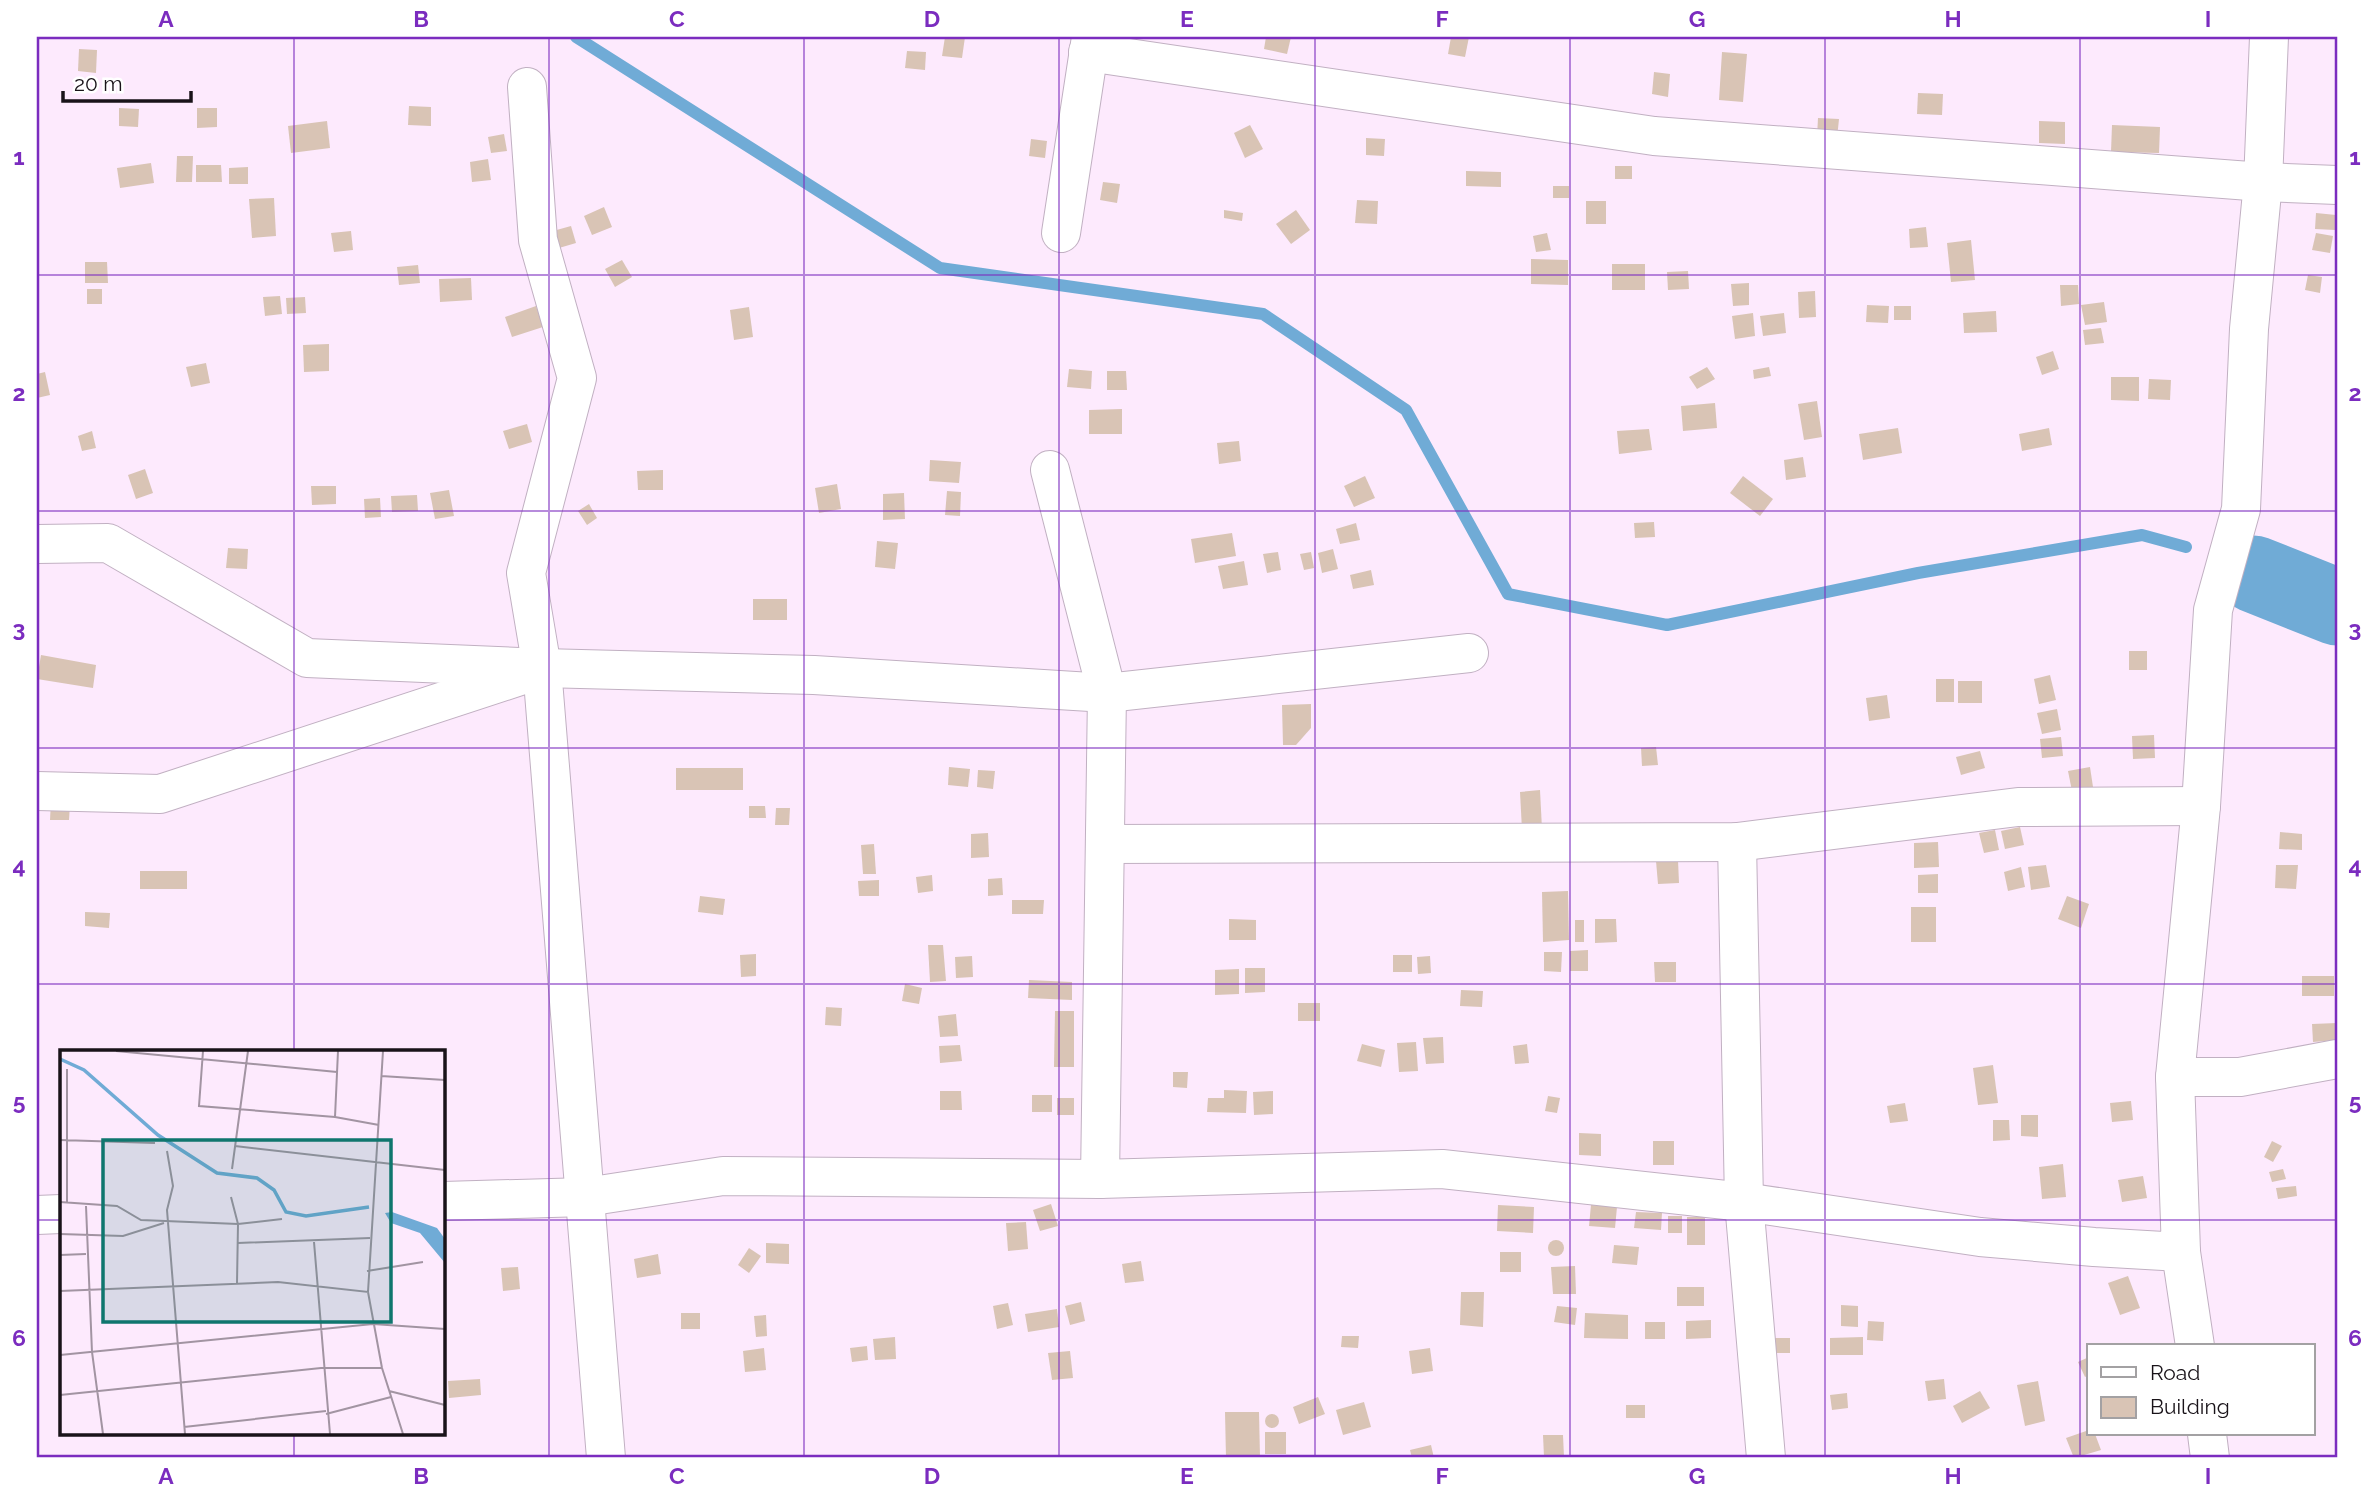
<svg xmlns="http://www.w3.org/2000/svg" width="2374" height="1495" viewBox="0 0 2374 1495" font-family="Raleway,sans-serif">
	<style>
		.lines { fill: none; stroke-linecap: round; stroke-linejoin: round }
		.stream { stroke: #70abd6; stroke-width: 12 }
		.river { stroke: #70abd6; stroke-width: 77 }
		.building { fill: #d9c4b5 }
		.minor-casing { stroke: #c1b0c2; stroke-width: 40 }
		.minor { stroke: #fff; stroke-width: 38 }
		.grid { fill: none; stroke: #7b2cbf; stroke-width: 2; stroke-opacity: 0.55 }
		.inset-river { fill: none; stroke: #70abd6; stroke-width: 3.5 }
		.inset-road { fill: none; stroke: #a294a2; stroke-width: 2 }
		.view { fill: #0f766e; fill-opacity: 0.15; stroke: #0f766e; stroke-width: 3.5 }
		.inset-edge { fill: none; stroke: #191319; stroke-width: 3.5 }
		.neatline { fill: none; stroke: #7b2cbf; stroke-width: 2.5 }
		.grid-label { font-size: 23px; text-anchor: middle; font-weight: bold; fill: #7b2cbf }
	</style>
	<rect width="100%" height="100%" fill="#fdeafd"/>
	<g class="lines">
		<path class="stream" d="M576 37 940 268 1263 314 1406 410 1508 594 1667 625 1918 573 2142 535 2186 547"/>
		<path class="river" d="M2254 574 2337 607"/>
	</g>
	<g class="building">
		<path d="M945 37H965L962 58 942 56Z"/>
		<path d="M1266 37H1291L1287 54 1264 49Z"/>
		<path d="M1451 37H1469L1465 57 1448 54Z"/>
		<path d="M79 49 97 50 96 73 78 71Z"/>
		<path d="M907 51 926 52 925 70 905 68Z"/>
		<path d="M1722 52 1747 54 1743 102 1719 100Z"/>
		<path d="M1654 72 1670 74 1668 97 1652 94Z"/>
		<path d="M1918 93 1943 94 1942 115 1917 114Z"/>
		<path d="M409 106 431 107V126L408 125Z"/>
		<path d="M119 108 139 109 138 127 119 126Z"/>
		<path d="M197 108H217V127L197 128Z"/>
		<path d="M1818 118 1839 119 1837 138 1817 137Z"/>
		<path d="M327 121 330 148 291 153 288 126Z"/>
		<path d="M2039 121 2065 122V144L2039 143Z"/>
		<path d="M1250 125 1263 149 1245 158 1234 133Z"/>
		<path d="M2112 125 2160 127 2159 153 2111 152Z"/>
		<path d="M504 134 507 151 491 153 488 137Z"/>
		<path d="M1366 138 1385 139 1384 156 1366 155Z"/>
		<path d="M1031 139 1047 141 1045 158 1029 156Z"/>
		<path d="M177 156H193L192 182H176Z"/>
		<path d="M488 159 491 180 472 182 470 162Z"/>
		<path d="M151 163 154 183 120 188 117 168Z"/>
		<path d="M196 165H221L222 182H196Z"/>
		<rect x="1615" y="166" width="17" height="13"/>
		<path d="M248 167V184H229V168Z"/>
		<path d="M1466 171 1501 172V187L1466 186Z"/>
		<path d="M1103 182 1120 184 1117 203 1100 200Z"/>
		<rect x="1553" y="186" width="16" height="12"/>
		<path d="M274 198 276 236 252 238 249 199Z"/>
		<path d="M1357 200 1378 201 1377 224 1355 223Z"/>
		<rect x="1586" y="201" width="20" height="23"/>
		<path d="M604 207 612 227 592 235 584 216Z"/>
		<path d="M1224 210 1243 213 1242 221 1224 218Z"/>
		<path d="M1296 210 1310 230 1291 244 1276 224Z"/>
		<path d="M2316 213 2336 215 2335 230 2315 229Z"/>
		<path d="M571 226 576 243 559 248 553 231Z"/>
		<path d="M1926 227 1928 247 1910 248 1909 229Z"/>
		<path d="M351 231 353 250 334 252 331 233Z"/>
		<path d="M1547 233 1551 250 1536 252 1533 236Z"/>
		<path d="M2316 233 2333 236 2330 253 2312 250Z"/>
		<path d="M1971 240 1975 280 1951 282 1947 243Z"/>
		<path d="M1531 259 1568 260V285L1531 284Z"/>
		<path d="M622 260 632 277 615 287 605 269Z"/>
		<path d="M85 262H107L108 283H85Z"/>
		<rect x="1612" y="264" width="33" height="26"/>
		<path d="M418 265 420 283 399 285 397 267Z"/>
		<path d="M1688 271 1689 289 1668 290 1667 272Z"/>
		<path d="M2308 275 2322 277 2320 293 2305 290Z"/>
		<path d="M471 278 472 300 440 302 439 279Z"/>
		<path d="M1749 283V305L1733 306 1731 284Z"/>
		<path d="M2060 285H2078L2079 304 2061 306Z"/>
		<rect x="87" y="289" width="15" height="15"/>
		<path d="M1815 291 1816 317 1799 318 1798 292Z"/>
		<path d="M280 296 282 314 265 316 263 297Z"/>
		<path d="M305 297 306 313 287 314 286 298Z"/>
		<path d="M2104 302 2107 322 2085 325 2081 305Z"/>
		<path d="M1867 305 1889 306 1888 323 1866 322Z"/>
		<path d="M536 306 543 327 512 337 505 317Z"/>
		<rect x="1894" y="306" width="17" height="14"/>
		<path d="M749 307 753 337 734 340 730 310Z"/>
		<path d="M1996 311 1997 332 1964 333 1963 313Z"/>
		<path d="M1753 313 1755 336 1735 339 1732 316Z"/>
		<path d="M1784 313 1786 333 1763 336 1760 316Z"/>
		<path d="M2101 328 2104 343 2085 345 2083 330Z"/>
		<path d="M329 344V371L304 372 303 345Z"/>
		<path d="M2053 351 2059 369 2042 375 2036 357Z"/>
		<path d="M206 363 210 383 191 387 186 367Z"/>
		<path d="M1707 367 1715 379 1697 389 1689 377Z"/>
		<path d="M1769 367 1771 376 1754 379 1753 370Z"/>
		<path d="M1069 369 1092 371 1091 389 1067 387Z"/>
		<path d="M1107 371H1126L1127 390H1107Z"/>
		<path d="M45 372 50 395 37 398V374Z"/>
		<path d="M2111 377H2139V401L2111 400Z"/>
		<path d="M2149 379 2171 380 2170 400 2148 399Z"/>
		<path d="M1817 401 1822 437 1804 440 1798 404Z"/>
		<path d="M1715 403 1717 428 1683 431 1681 406Z"/>
		<path d="M1122 409V434H1089V410Z"/>
		<path d="M527 424 532 442 509 449 503 431Z"/>
		<path d="M1898 428 1902 453 1863 460 1859 434Z"/>
		<path d="M2049 428 2052 445 2022 451 2019 434Z"/>
		<path d="M1649 429 1652 450 1619 454 1617 431Z"/>
		<path d="M92 431 96 448 82 451 78 436Z"/>
		<path d="M1239 441 1241 461 1219 464 1217 443Z"/>
		<path d="M1803 457 1806 477 1786 480 1784 460Z"/>
		<path d="M930 460 961 462 959 483 929 481Z"/>
		<path d="M145 469 153 493 136 499 128 475Z"/>
		<path d="M663 470V490H638L637 471Z"/>
		<path d="M1365 476 1375 498 1354 507 1344 486Z"/>
		<path d="M1743 476 1773 499 1760 516 1730 493Z"/>
		<path d="M837 484 841 509 819 513 815 488Z"/>
		<path d="M311 486H336V504L312 505Z"/>
		<path d="M449 490 454 516 435 519 430 493Z"/>
		<path d="M947 491 961 492 960 516 945 515Z"/>
		<path d="M904 493 905 519 883 520V494Z"/>
		<path d="M417 495 418 511 392 512 391 496Z"/>
		<path d="M380 498 381 517 365 518 364 499Z"/>
		<path d="M589 504 597 518 587 525 578 511Z"/>
		<path d="M1654 522 1655 537 1635 538 1634 523Z"/>
		<path d="M1356 523 1360 540 1340 544 1336 529Z"/>
		<path d="M1232 533 1236 556 1195 563 1191 539Z"/>
		<path d="M877 541 898 543 895 569 875 567Z"/>
		<path d="M228 548 248 549 247 569 226 568Z"/>
		<path d="M1333 549 1338 569 1322 573 1318 553Z"/>
		<path d="M1278 552 1281 570 1267 573 1263 554Z"/>
		<path d="M1311 552 1314 568 1304 570 1300 554Z"/>
		<path d="M1244 561 1248 585 1223 589 1218 566Z"/>
		<path d="M1371 570 1374 585 1353 589 1350 575Z"/>
		<rect x="753" y="599" width="34" height="21"/>
		<rect x="2129" y="651" width="18" height="19"/>
		<path d="M41 655 96 665 93 688 37 679Z"/>
		<path d="M2050 675 2056 700 2039 704 2034 679Z"/>
		<rect x="1936" y="679" width="18" height="23"/>
		<rect x="1958" y="681" width="24" height="22"/>
		<path d="M1887 695 1890 718 1869 721 1866 698Z"/>
		<path d="M1311 704V728L1296 745H1283L1282 705Z"/>
		<path d="M2057 709 2061 730 2042 734 2037 713Z"/>
		<path d="M2154 735 2155 758 2133 759 2132 736Z"/>
		<path d="M2061 737 2063 756 2042 758 2040 739Z"/>
		<path d="M1656 747 1658 765 1642 766 1641 748Z"/>
		<path d="M1980 751 1985 768 1961 775 1956 757Z"/>
		<path d="M949 767 970 769 968 787 948 785Z"/>
		<path d="M2090 767 2093 787 2072 791 2068 771Z"/>
		<rect x="676" y="768" width="67" height="22"/>
		<path d="M978 770 995 771 993 789 977 787Z"/>
		<path d="M1540 790 1542 829 1522 830 1520 792Z"/>
		<path d="M51 801 70 803 69 820H50Z"/>
		<path d="M749 806H765L766 818H749Z"/>
		<path d="M776 808H790L789 825H775Z"/>
		<path d="M2020 827 2024 845 2005 849 2001 831Z"/>
		<path d="M1995 830 1999 850 1984 853 1979 833Z"/>
		<path d="M2280 832 2302 834V850L2279 849Z"/>
		<path d="M988 833 989 857 971 858V834Z"/>
		<path d="M1938 842 1939 867 1914 868V843Z"/>
		<path d="M874 844 876 874H863L861 845Z"/>
		<path d="M1678 860 1679 883 1658 884 1656 861Z"/>
		<path d="M2046 865 2050 887 2031 890 2028 867Z"/>
		<path d="M2276 865H2298L2296 889 2275 888Z"/>
		<path d="M2021 867 2025 887 2008 891 2004 872Z"/>
		<rect x="140" y="871" width="47" height="18"/>
		<path d="M1938 874V893H1918V875Z"/>
		<path d="M932 875 933 891 918 893 916 877Z"/>
		<path d="M1002 878 1003 895 988 896V879Z"/>
		<path d="M879 880V896H859L858 881Z"/>
		<path d="M1568 891 1569 940 1543 942 1542 892Z"/>
		<path d="M700 896 725 899 723 915 698 912Z"/>
		<path d="M2067 896 2089 904 2081 928 2058 919Z"/>
		<path d="M1012 900H1044L1043 914H1012Z"/>
		<rect x="1911" y="907" width="25" height="35"/>
		<path d="M85 912 110 913 109 928 85 926Z"/>
		<path d="M1229 919 1256 920V940H1229Z"/>
		<path d="M1595 919H1616L1617 942 1595 943Z"/>
		<rect x="1575" y="920" width="9" height="22"/>
		<path d="M928 945H943L946 981 930 982Z"/>
		<path d="M1588 950V971H1570V951Z"/>
		<path d="M1544 952H1562L1561 972 1544 971Z"/>
		<path d="M756 954V976L741 977 740 955Z"/>
		<rect x="1393" y="955" width="19" height="17"/>
		<path d="M972 956 973 977 956 978 955 957Z"/>
		<path d="M1430 956 1431 973 1418 974 1417 957Z"/>
		<path d="M1654 962H1676V982H1655Z"/>
		<path d="M1245 968H1265V992L1245 993Z"/>
		<path d="M1239 969V994L1215 995V970Z"/>
		<rect x="2302" y="976" width="32" height="20"/>
		<path d="M1029 980 1072 982V1000L1028 998Z"/>
		<path d="M905 984 922 988 919 1004 902 1001Z"/>
		<path d="M1461 990 1483 991 1482 1007 1460 1006Z"/>
		<rect x="1298" y="1003" width="22" height="18"/>
		<path d="M826 1007 842 1008 841 1026 825 1025Z"/>
		<path d="M1055 1011H1074V1067H1054Z"/>
		<path d="M956 1014 958 1036 940 1037 938 1016Z"/>
		<path d="M2337 1023V1040L2313 1042 2312 1024Z"/>
		<path d="M1443 1037 1444 1063 1426 1064 1423 1038Z"/>
		<path d="M1416 1042 1418 1071 1399 1072 1397 1043Z"/>
		<path d="M1362 1044 1385 1050 1381 1067 1357 1061Z"/>
		<path d="M1527 1044 1529 1063 1515 1064 1513 1046Z"/>
		<path d="M960 1045 962 1061 940 1063 939 1046Z"/>
		<path d="M1993 1065 1998 1103 1978 1105 1973 1068Z"/>
		<path d="M1173 1072H1188L1187 1088 1173 1087Z"/>
		<path d="M1224 1090 1247 1091 1246 1113 1207 1112 1208 1098H1224Z"/>
		<path d="M940 1091H961L962 1110H940Z"/>
		<path d="M1273 1091V1114L1254 1115 1253 1092Z"/>
		<rect x="1032" y="1095" width="20" height="17"/>
		<path d="M1548 1096 1560 1098 1557 1113 1545 1111Z"/>
		<rect x="1057" y="1098" width="17" height="17"/>
		<path d="M2131 1101 2133 1120 2112 1122 2110 1103Z"/>
		<path d="M1905 1103 1908 1121 1890 1123 1887 1106Z"/>
		<path d="M2021 1115H2038V1137L2021 1136Z"/>
		<path d="M1993 1120H2009L2010 1140 1993 1141Z"/>
		<path d="M1579 1133 1601 1134V1156L1579 1155Z"/>
		<rect x="1653" y="1141" width="21" height="24"/>
		<path d="M2272 1141 2282 1146 2273 1162 2264 1157Z"/>
		<path d="M2063 1164 2066 1197 2042 1199 2039 1167Z"/>
		<path d="M2283 1169 2286 1179 2272 1182 2269 1172Z"/>
		<path d="M2143 1176 2147 1198 2122 1202 2118 1180Z"/>
		<path d="M2296 1186 2297 1196 2278 1199 2276 1188Z"/>
		<path d="M1051 1204 1058 1226 1040 1231 1033 1210Z"/>
		<path d="M1498 1205 1534 1207 1533 1233 1497 1231Z"/>
		<path d="M1591 1205 1617 1207 1615 1228 1589 1226Z"/>
		<path d="M1636 1212 1662 1213 1661 1230 1634 1228Z"/>
		<rect x="1668" y="1216" width="14" height="17"/>
		<rect x="1687" y="1217" width="18" height="28"/>
		<path d="M1026 1222 1028 1249 1008 1251 1006 1223Z"/>
		<circle cx="1556" cy="1248" r="8"/>
		<path d="M766 1243 789 1244V1264L766 1263Z"/>
		<path d="M1614 1245 1639 1247 1637 1265 1612 1263Z"/>
		<path d="M749 1248 761 1256 749 1273 738 1265Z"/>
		<rect x="1500" y="1252" width="21" height="20"/>
		<path d="M658 1254 661 1274 637 1278 634 1259Z"/>
		<path d="M1141 1261 1144 1281 1125 1283 1122 1264Z"/>
		<path d="M1575 1266 1576 1294H1553L1551 1267Z"/>
		<path d="M518 1267 520 1289 503 1291 501 1268Z"/>
		<path d="M2128 1276 2140 1308 2120 1315 2108 1283Z"/>
		<rect x="1677" y="1287" width="27" height="19"/>
		<path d="M1461 1292H1484L1483 1327 1460 1325Z"/>
		<path d="M1081 1302 1085 1321 1070 1325 1065 1306Z"/>
		<path d="M1008 1303 1013 1325 997 1329 993 1306Z"/>
		<path d="M1841 1305 1858 1306V1327L1841 1326Z"/>
		<path d="M1557 1306 1577 1308 1575 1325 1554 1322Z"/>
		<path d="M1057 1309 1059 1327 1028 1332 1025 1314Z"/>
		<rect x="681" y="1313" width="19" height="16"/>
		<path d="M1585 1313 1628 1315V1339L1584 1338Z"/>
		<path d="M766 1315 767 1336 756 1337 754 1316Z"/>
		<path d="M1711 1320V1338L1686 1339V1321Z"/>
		<path d="M1868 1321 1884 1322 1883 1341 1867 1340Z"/>
		<rect x="1645" y="1322" width="20" height="17"/>
		<path d="M1342 1336H1359L1358 1348 1341 1347Z"/>
		<path d="M895 1337 896 1359 875 1360 873 1339Z"/>
		<path d="M1863 1337V1355H1830V1338Z"/>
		<rect x="1775" y="1338" width="15" height="15"/>
		<path d="M867 1346 868 1360 852 1362 850 1348Z"/>
		<path d="M764 1348 766 1370 745 1372 743 1351Z"/>
		<path d="M1430 1348 1433 1371 1412 1374 1409 1351Z"/>
		<path d="M1070 1351 1073 1378 1052 1380 1048 1353Z"/>
		<path d="M2089 1357V1375L2085 1377 2078 1362Z"/>
		<path d="M480 1379 481 1395 449 1398 448 1381Z"/>
		<path d="M1944 1379 1946 1399 1928 1401 1925 1381Z"/>
		<path d="M2038 1381 2045 1421 2025 1426 2017 1385Z"/>
		<path d="M1980 1391 1990 1408 1962 1423 1953 1406Z"/>
		<path d="M1847 1393 1848 1408 1832 1410 1830 1395Z"/>
		<path d="M1318 1397 1325 1414 1299 1424 1293 1407Z"/>
		<path d="M1364 1402 1371 1427 1343 1435 1336 1410Z"/>
		<rect x="1626" y="1405" width="19" height="13"/>
		<path d="M1225 1412H1259L1260 1457 1226 1458Z"/>
		<circle cx="1272" cy="1421" r="7"/>
		<path d="M2089 1430V1434H2095L2101 1450 2074 1458 2066 1438Z"/>
		<rect x="1265" y="1432" width="21" height="22"/>
		<path d="M1543 1435H1563L1564 1457H1544Z"/>
		<path d="M1431 1445 1434 1458H1412L1410 1450Z"/>
	</g>
	<g class="lines">
		<g class="minor-casing">
			<g id="minor">
				<path d="M1088 52 1654 136 2263 182 2337 185"/>
				<path d="M527 87 538 240 577 378 526 573 542 668 606 1458"/>
				<path d="M1061 233 1091 37"/>
				<path d="M1050 470 1107 693 1100 1179"/>
				<path d="M37 544 108 543 307 658 542 668 814 675 1107 693 1469 653"/>
				<path d="M37 791 160 794 520 676"/>
				<path d="M1737 842 1744 1202 1766 1458"/>
				<path d="M1105 844 1737 842 2018 807 2201 806"/>
				<path d="M2175 1077H2240L2337 1059"/>
				<path d="M443 1201 586 1197 723 1176 1100 1179 1442 1169 1744 1202 1980 1237 2094 1247 2181 1252 2175 1077 2201 806 2213 610 2241 509 2249 329 2263 182 2269 37"/>
				<path d="M37 1215 61 1214"/>
				<path d="M2181 1252 2195 1346"/>
				<path d="M2207 1434 2210 1458"/>
			</g>
		</g>
		<use href="#minor" class="minor"/>
	</g>
	<path class="grid" d="M294 37V1052M549 37V1458M804 37V1458M1059 37V1458M1315 37V1458M1570 37V1458M1825 37V1458M2080 37V1458M37 275H2337M37 511H2337M37 748H2337M37 984H2337M37 1220H61M443 1220H2337M294 1434V1458"/>
	<g transform="translate(60 1050)">
		<rect width="385" height="385" fill="#fdeafd"/>
		<path d="M332 162 377 178 385 189V213L360 183 331 173 325 163Z" fill="#70abd6"/>
		<path class="inset-river" d="M0 9 24 20 98 85 157 123 197 128 214 140 226 162 246 166 309 157"/>
		<path class="inset-road" d="M56 1 277 22M143 1 139 56 275 67 319 75M7 19V152M321 26 385 30M275 67 278 1M0 90 95 93M175 96 385 120M107 101 113 136 107 160 125 384M172 119 188 1M171 147 178 174 177 233M0 152 57 156 81 170 178 174 222 169M26 156 32 302 43 384M0 184 63 186 104 173M254 192 270 384M178 193 310 188M0 205 26 204M307 221 363 212M0 241 218 232 308 242 323 1M308 242 322 318 343 384M0 305 313 274 385 279M329 341 385 355M0 345 261 318H322M266 364 331 347M124 377 266 361"/>
		<path class="view" d="M43 90H331V272H43Z"/>
		<rect width="385" height="385" class="inset-edge"/>
	</g>
	<rect width="2374" height="1495" fill="none" stroke="#ffffff" stroke-width="77"/>
	<rect x="2087" y="1344" width="228" height="91" fill="#ffffff" stroke="#a3a1a3" stroke-width="2"/>
	<rect x="2101" y="1367" width="35" height="10" fill="#ffffff" stroke="#a3a1a3" stroke-width="2"/>
	<text x="2150" y="1380" font-size="21" fill="#191319">Road</text>
	<rect x="2101" y="1397" width="35" height="21" fill="#d9c4b5" stroke="#a3a1a3" stroke-width="2"/>
	<text x="2150" y="1414" font-size="21" fill="#191319">Building</text>
	<path d="M63 91v10h128v-10" fill="none" stroke="#191319" stroke-width="3.5"/>
	<text x="74" y="91" font-size="21" fill="#191319" stroke="#ffffff" stroke-width="5" paint-order="stroke">20 m</text>
	<rect x="38" y="38" width="2298" height="1418" class="neatline"/>
	<g class="grid-label">
		<text x="166" y="27">A</text>
		<text x="421" y="27">B</text>
		<text x="677" y="27">C</text>
		<text x="932" y="27">D</text>
		<text x="1187" y="27">E</text>
		<text x="1442" y="27">F</text>
		<text x="1697" y="27">G</text>
		<text x="1953" y="27">H</text>
		<text x="2208" y="27">I</text>
		<text x="19" y="165">1</text>
		<text x="2355" y="165">1</text>
		<text x="19" y="401">2</text>
		<text x="2355" y="401">2</text>
		<text x="19" y="637">3</text>
		<text x="2355" y="637">3</text>
		<text x="19" y="874">4</text>
		<text x="2355" y="874">4</text>
		<text x="19" y="1110">5</text>
		<text x="2355" y="1110">5</text>
		<text x="19" y="1346">6</text>
		<text x="2355" y="1346">6</text>
		<text x="166" y="1484">A</text>
		<text x="421" y="1484">B</text>
		<text x="677" y="1484">C</text>
		<text x="932" y="1484">D</text>
		<text x="1187" y="1484">E</text>
		<text x="1442" y="1484">F</text>
		<text x="1697" y="1484">G</text>
		<text x="1953" y="1484">H</text>
		<text x="2208" y="1484">I</text>
	</g>
</svg>
